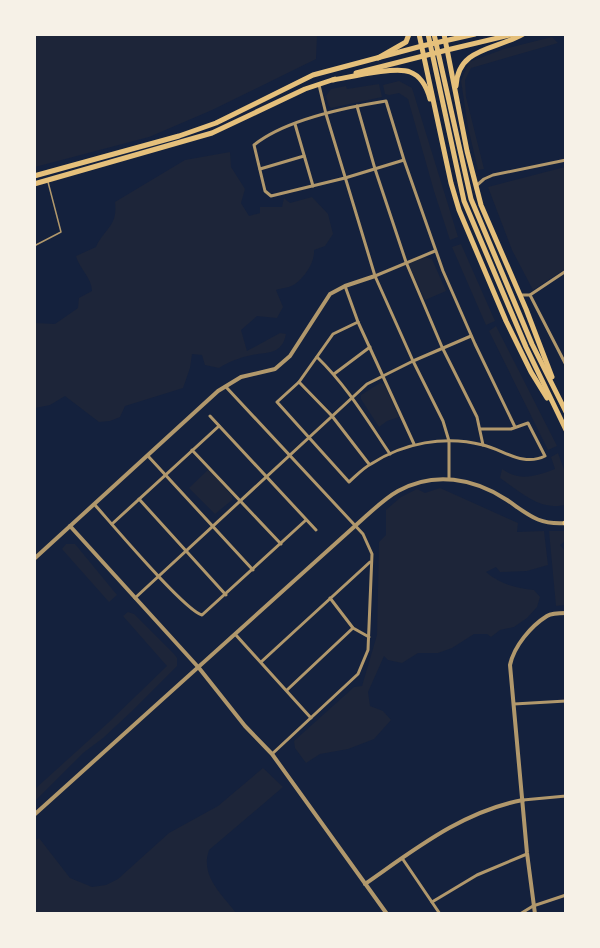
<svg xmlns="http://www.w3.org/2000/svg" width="600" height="948" viewBox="0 0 600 948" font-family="'Titillium Web',sans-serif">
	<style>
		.green { fill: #1d2539 }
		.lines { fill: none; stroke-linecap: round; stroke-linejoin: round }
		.service { stroke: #b1986c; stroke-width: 1.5 }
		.minor { stroke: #b1986c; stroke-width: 3 }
		.tertiary { stroke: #b1986c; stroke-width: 4 }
		.primary { stroke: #e5c07b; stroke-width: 5 }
		.trunk { stroke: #e5c07b; stroke-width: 5 }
	</style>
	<rect width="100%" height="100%" fill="#14213d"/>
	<g class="green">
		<path d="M35 34H317V35L316 59 212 110 149 137 35 167Z"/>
		<path d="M552 37 558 43 471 68 465 80 466 97 484 169 478 170 468 127 461 81 469 62 504 49Z"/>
		<path d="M399 81 412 88 458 237 450 240 434 191 408 99 399 93 389 95 385 94 383 85Z"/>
		<path d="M379 84 382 97 331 108 329 106 326 96 331 89 346 86 347 89Z"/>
		<path d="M230 152 231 167 245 189 241 203 249 216 260 213V207H282L284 198 290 203 312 197 328 214 333 234 325 246 314 250C315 262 305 277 295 284 290 288 281 288 276 290L283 307 277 318 257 316 241 330 247 351 280 333 286 334C282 355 267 352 252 355 241 357 228 362 219 368L205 365 202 355 192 354 190 368 183 388 125 406 120 417 110 421 99 422 65 396 50 405 35 408V323L55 324 78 308 79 298 92 291C92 278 79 268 76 256L96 247C105 228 118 226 115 202L185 160Z"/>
		<path d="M565 167V269L533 290 512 250 488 187Z"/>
		<path d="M461 244 495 321 486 325 452 247Z"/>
		<path d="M425 257 432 259 446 291 425 300 409 265 410 263Z"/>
		<path d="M496 326 557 446 548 450 489 331Z"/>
		<path d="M380 383 384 384 399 417 387 421 379 427 361 399V395Z"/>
		<path d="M558 453 565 472V505C540 511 520 492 500 478L502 469C520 482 536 476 555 469L551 457Z"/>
		<path d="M209 469 232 496V500L215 514 189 488Z"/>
		<path d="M440 488 518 523 517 532 544 531 548 565 527 571 500 572 496 567 486 572C500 584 515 588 534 590L540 597 537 607 527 618 514 627 500 630 491 637 487 634H474L452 648 438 653H418L402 663 388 660 384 656 368 692 370 706 383 711 391 720 374 739 348 749 320 754 306 763 295 748 294 741 354 687 362 686 377 635 379 542 386 535V510L401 497 417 489 425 493Z"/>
		<path d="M549 531H565V541L560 545 565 551V605L556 606Z"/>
		<path d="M66 544H75L117 595 109 602 62 549Z"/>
		<path d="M128 612 134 614 174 654 177 658V666L132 711 103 738 83 753 35 801V789L108 723 167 666 123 616Z"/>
		<path d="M263 768 283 787 209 850C200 876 221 893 236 913H36L34 841 39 838 70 878 92 887 106 885 118 879 169 833 218 806Z"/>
	</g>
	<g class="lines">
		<path class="service" d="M34 246 61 232 48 182"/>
		<g class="minor">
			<path d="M319 85 326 114 375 276 413 361 443 421 449 441V479"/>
			<path d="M357 106 375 169 406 262 442 347 477 417 483 445"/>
			<path d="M295 124 313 186"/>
			<path d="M404 160 345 178 271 196 265 191 254 145C285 120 348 107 386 101L404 160 443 271 475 344 515 427"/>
			<path d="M260 169 304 156"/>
			<path d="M476 186 484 179 493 175 566 160"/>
			<path d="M375 276 435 251"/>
			<path d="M345 286 358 322 414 444"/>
			<path d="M521 295H530L566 271"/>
			<path d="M530 295 566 365"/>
			<path d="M358 322 333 334 299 382 277 402 349 482C356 476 363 468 371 464 403 443 445 435 483 445 504 450 523 467 545 456L528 423 511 429H480"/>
			<path d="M317 357C347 386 367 420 390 454"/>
			<path d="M334 374 370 347"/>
			<path d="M299 382 332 416 369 464"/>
			<path d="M226 387 363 534 372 554 368 650 358 674 272 754"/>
			<path d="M210 416 316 530"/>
			<path d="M192 450 281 544"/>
			<path d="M148 456 253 570"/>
			<path d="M139 499 226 595"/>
			<path d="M95 505C112 524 184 610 202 615L306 520"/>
			<path d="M112 524 219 426"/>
			<path d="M135 598 367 384 413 361 471 336"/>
			<path d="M330 598 353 628 369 637"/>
			<path d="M235 634 311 718"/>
			<path d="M261 662 370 562"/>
			<path d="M287 690 353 628"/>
			<path d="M514 704 566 701"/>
			<path d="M523 800 566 796"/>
			<path d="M402 858 440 914"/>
			<path d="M432 902 477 875 527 854"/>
			<path d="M520 914 533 906 566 895"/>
		</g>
		<g class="tertiary">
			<path d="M70 526 199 668 245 726 272 754 387 914"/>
			<path d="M34 559 218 391 241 377 275 369 290 356 330 294 345 286 375 276"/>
			<path d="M34 815 355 526C369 514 382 500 398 491 434 471 474 478 507 500 529 515 538 525 566 523"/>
			<path d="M365 884C414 850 463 811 523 800"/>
			<path d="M535 914 527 853 510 665C514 646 531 626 547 616 552 613 560 613 566 613"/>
		</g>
		<g class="primary">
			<path d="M356 73 447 50 514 34"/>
			<path d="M34 176 179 136 216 123 313 75 422 46 475 34"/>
			<path d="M34 184 212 133 305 89 335 79"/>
		</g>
		<g class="trunk">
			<path d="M419 34 451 183 459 210 506 321 531 372 547 398"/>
			<path d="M428 34 464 201 526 347 566 430"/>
			<path d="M434 34 471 199 532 344 566 412"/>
			<path d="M444 34 467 151 481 205 526 309 552 377"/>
			<path d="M378 58 406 42 409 34"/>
			<path d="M333 80C350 77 396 66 410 72 421 76 427 88 430 99"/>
			<path d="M456 86C458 47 496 50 523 34"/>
			<path d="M565 523H566"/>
		</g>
	</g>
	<rect width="600" height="948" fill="none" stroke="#f6f1e7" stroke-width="72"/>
</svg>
